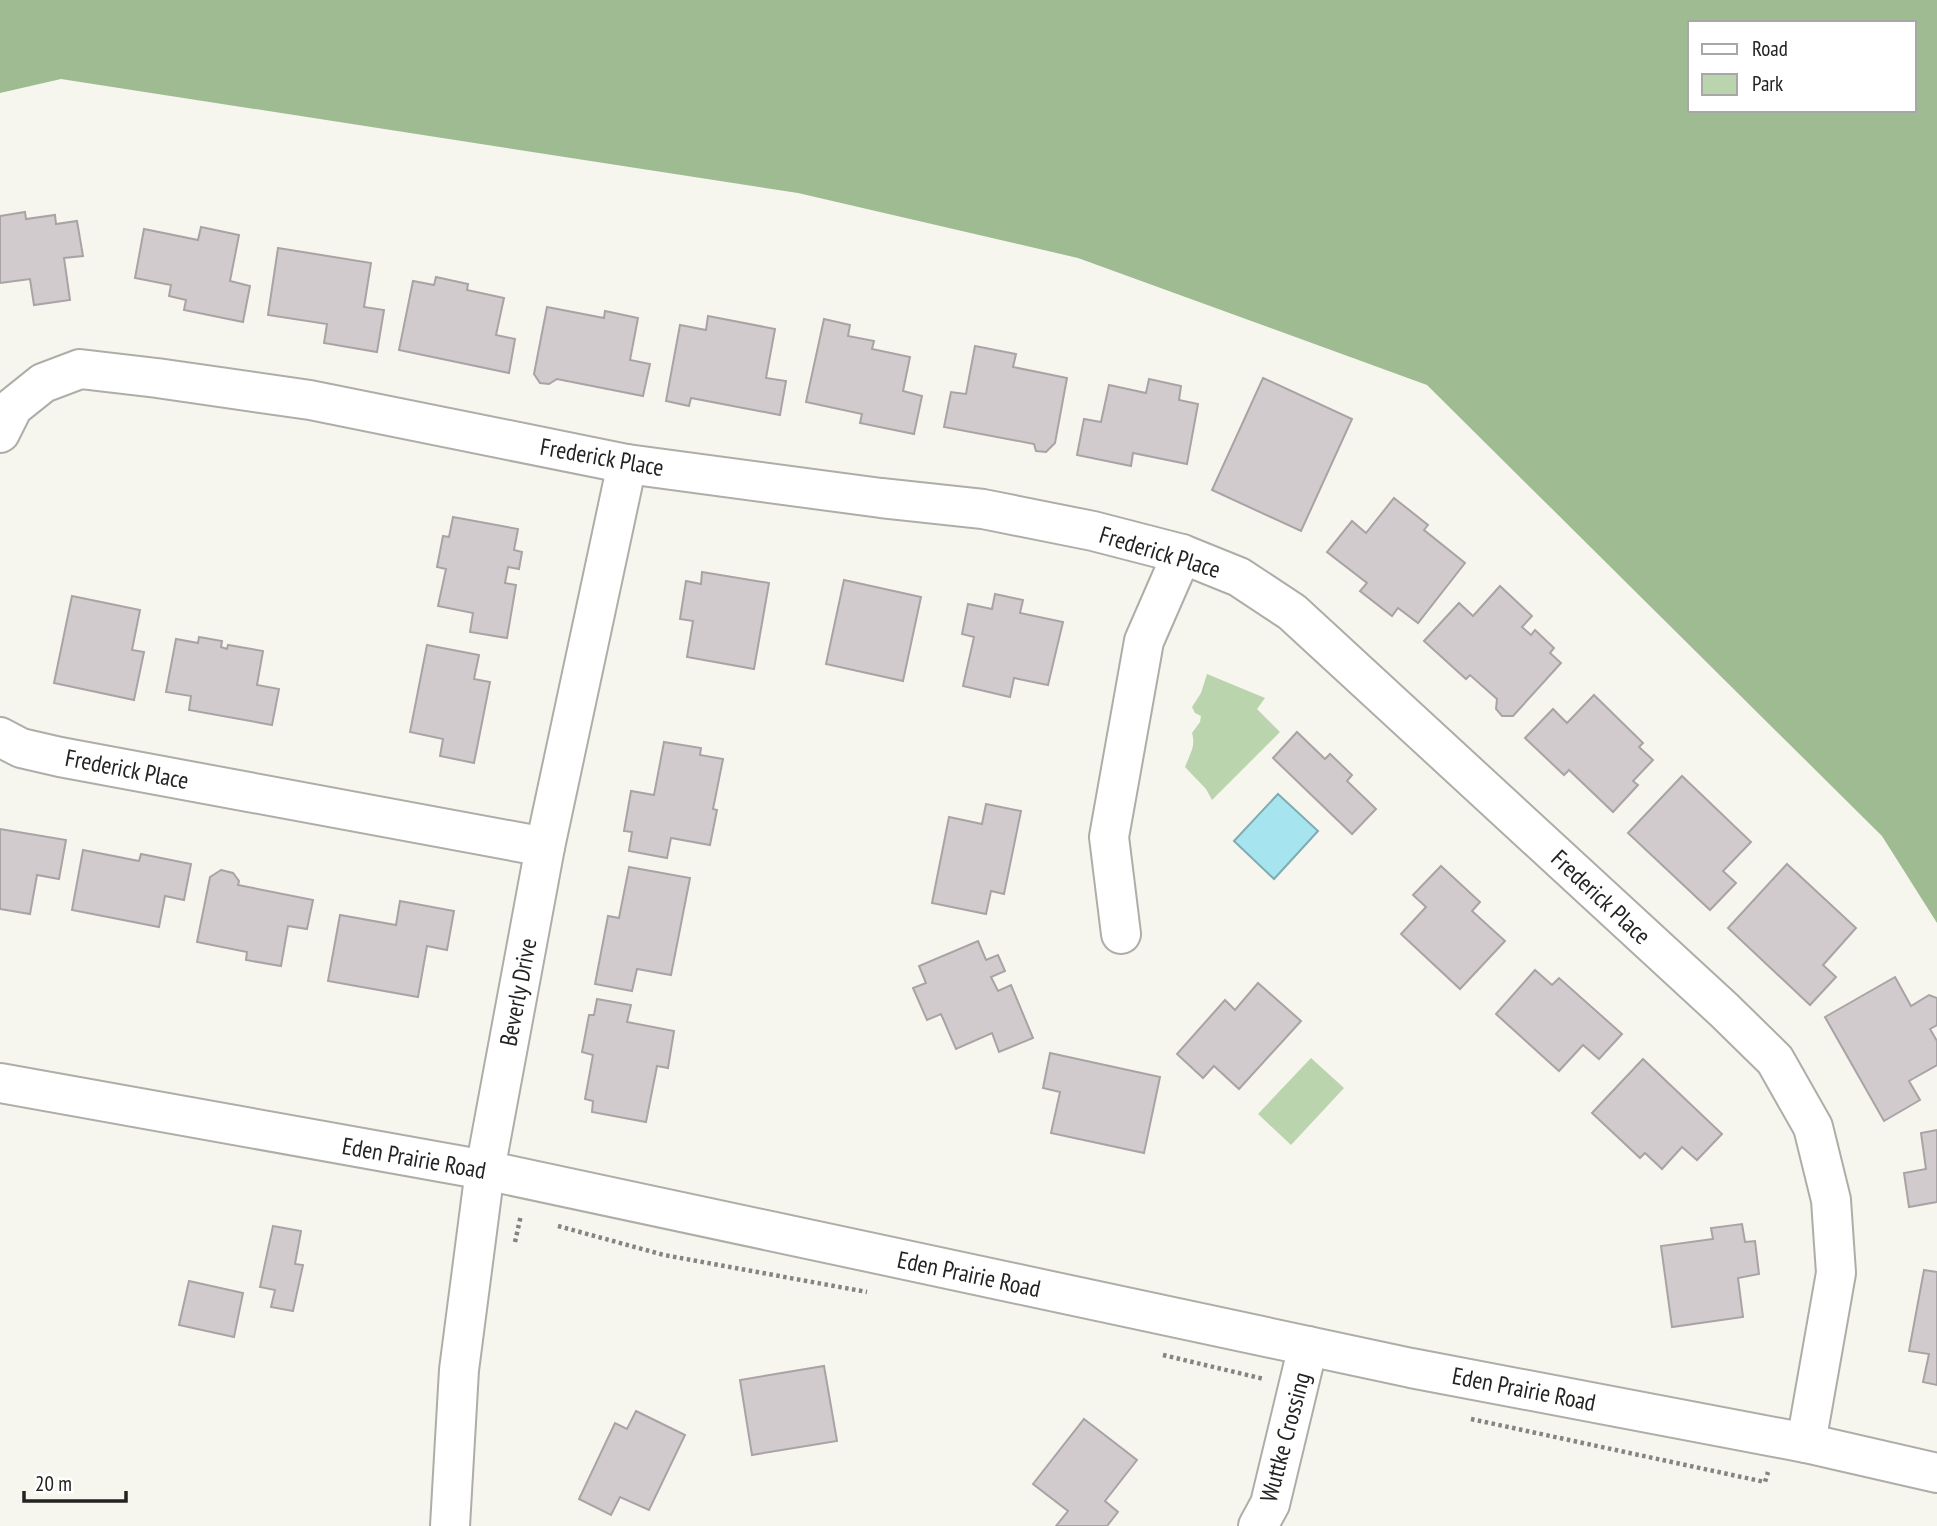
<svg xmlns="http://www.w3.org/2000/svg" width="1937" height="1526" viewBox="0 0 1937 1526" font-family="'PT Sans Narrow',sans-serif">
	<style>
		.green { fill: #bad4ae }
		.forest { fill: #9fbb92; fill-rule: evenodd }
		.water { fill: #a6e5ef; stroke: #7fabb1; stroke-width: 2 }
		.building { fill: #d2cbce; stroke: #a9a3a5; stroke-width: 2 }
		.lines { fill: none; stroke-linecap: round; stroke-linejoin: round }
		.minor-casing { stroke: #aeada7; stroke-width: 42 }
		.path { stroke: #858480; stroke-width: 4.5; stroke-dasharray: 3.5 3.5; stroke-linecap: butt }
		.minor { stroke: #fff; stroke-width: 38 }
		.labels { text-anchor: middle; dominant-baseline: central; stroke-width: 7; stroke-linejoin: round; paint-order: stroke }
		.street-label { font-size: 24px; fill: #232321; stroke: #fff }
	</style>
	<rect width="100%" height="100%" fill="#f6f5ee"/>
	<g class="green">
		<path d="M1207 674 1265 698 1257 709 1280 732 1212 800 1206 789 1185 767C1190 754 1196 746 1192 733L1200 722 1201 716 1195 713 1192 707 1201 693Z"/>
		<path d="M1311 1058 1344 1088 1291 1145 1258 1114Z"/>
	</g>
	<path class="forest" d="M0 0H1937V923L1882 836 1427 385 1078 258 798 193 61 79 0 93ZM1690 23H1914V110H1690Z"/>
	<path class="water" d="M1278 794 1318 831 1274 879 1234 841Z"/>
	<g class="building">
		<path d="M25 212 26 219 55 215 56 224 77 221 83 256 64 258 70 300 34 305 30 279 0 283V216Z"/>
		<path d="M201 227 239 235 230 281 250 286 243 322 184 310 186 300 169 296 171 285 135 278 144 229 198 240Z"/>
		<path d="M278 248 371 263 364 307 384 310 377 352 324 343 327 324 268 315Z"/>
		<path d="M436 277 468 284 467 290 504 298 496 335 515 339 509 373 399 350 413 281 434 285Z"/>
		<path d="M547 307 604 318 605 311 638 318 630 360 650 364 643 396 557 379 549 384 540 383 534 374Z"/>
		<path d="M708 316 775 329 766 378 786 381 780 415 691 398 689 406 666 401 680 325 706 330Z"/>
		<path d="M824 319 850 325 848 336 874 341 872 349 910 357 903 391 922 396 914 434 860 423 862 414 806 402Z"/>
		<path d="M975 346 1016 354 1013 367 1067 378 1055 443 1046 452 1036 451 1034 444 944 427 951 392 966 394Z"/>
		<path d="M1263 378 1352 419 1301 531 1212 490Z"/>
		<path d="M1149 379 1181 386 1179 400 1198 404 1187 464 1133 453 1131 466 1077 455 1084 419 1101 422 1109 385 1146 393Z"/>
		<path d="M1394 498 1428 525 1424 530 1465 563 1418 623 1398 608 1392 616 1360 591 1367 583 1327 552 1352 521 1366 533Z"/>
		<path d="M453 517 518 529 514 550 522 552 519 569 508 567 505 583 516 585 507 638 470 632 473 613 438 606 446 569 437 567 443 536 449 537Z"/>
		<path d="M702 572 769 583 754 669 687 657 693 621 680 619 686 581 701 584Z"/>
		<path d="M844 580 921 597 903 681 826 664Z"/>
		<path d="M1500 586 1532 616 1522 627 1531 635 1535 630 1554 648 1550 653 1561 663 1513 716H1502L1496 709 1497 699 1470 675 1466 679 1424 641 1459 603 1473 616Z"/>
		<path d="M995 594 1023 600 1020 613 1063 622 1048 685 1014 678 1010 697 963 686 974 637 962 634 968 604 992 609Z"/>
		<path d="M72 596 140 610 132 650 144 652 134 700 54 683Z"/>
		<path d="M199 637 222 641 221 647 227 649 228 645 263 651 257 685 279 689 272 725 189 710 191 696 166 692 176 639 198 643Z"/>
		<path d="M427 645 479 655 474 679 490 682 474 763 440 756 443 739 410 732Z"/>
		<path d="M1594 695 1643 743 1639 747 1653 760 1633 781 1638 785 1613 812 1569 770 1564 775 1525 738 1553 709 1567 723Z"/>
		<path d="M1297 732 1325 759 1330 754 1352 775 1347 781 1376 809 1352 834 1273 758Z"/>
		<path d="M664 742 701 748 700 755 723 759 713 809 717 810 710 845 671 838 667 858 629 851 632 832 624 831 631 791 654 795Z"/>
		<path d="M1682 776 1751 842 1723 871 1736 883 1710 910 1628 833Z"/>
		<path d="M986 804 1021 811 1004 894 991 891 986 914 932 903 949 817 982 824Z"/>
		<path d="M0 829 66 840 59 879 37 875 30 914 0 909Z"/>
		<path d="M83 850 139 861 141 854 191 864 184 900 165 896 159 927 72 910Z"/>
		<path d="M1787 864 1856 928 1823 965 1836 977 1810 1005 1728 928Z"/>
		<path d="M1441 866 1480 902 1472 911 1505 941 1460 989 1401 934 1426 907 1413 895Z"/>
		<path d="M629 867 690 878 671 975 637 969 632 991 595 984 608 916 619 918Z"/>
		<path d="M221 870 233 873 239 881 238 885 313 900 307 929 288 926 281 966 246 960 247 952 197 942 210 877Z"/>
		<path d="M400 901 454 911 447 950 427 946 418 997 328 981 340 915 396 925Z"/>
		<path d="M978 941 986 960 998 955 1005 971 991 977 998 991 1011 985 1033 1038 999 1052 992 1033 956 1049 941 1014 927 1020 913 988 926 983 919 966Z"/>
		<path d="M1535 970 1552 985 1559 978 1622 1034 1599 1059 1583 1045 1559 1071 1496 1014Z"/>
		<path d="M1895 977 1911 1006 1929 995 1937 998V1025L1930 1029 1937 1041V1065L1909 1081 1920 1100 1884 1121 1825 1017Z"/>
		<path d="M1258 983 1301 1021 1239 1089 1214 1066 1203 1078 1177 1054 1225 1000 1235 1010Z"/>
		<path d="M597 999 631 1005 627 1022 674 1031 668 1068 657 1066 646 1122 592 1112 593 1101 585 1099 593 1055 582 1052 589 1015H594Z"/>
		<path d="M1050 1053 1160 1077 1144 1153 1051 1133 1060 1092 1043 1088Z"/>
		<path d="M1643 1059 1722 1134 1697 1160 1682 1147 1662 1169 1645 1153 1640 1158 1592 1113Z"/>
		<path d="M1937 1130V1202L1909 1207 1904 1173 1926 1169 1921 1133Z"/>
		<path d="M1742 1224 1745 1242 1755 1241 1759 1274 1738 1278 1743 1317 1672 1327 1661 1246 1713 1239 1711 1228Z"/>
		<path d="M273 1226 301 1231 295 1264 303 1265 293 1311 271 1307 275 1290 260 1287Z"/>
		<path d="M1924 1270 1937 1272V1385L1923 1382 1929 1354 1909 1351Z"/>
		<path d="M189 1281 243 1293 234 1337 179 1325Z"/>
		<path d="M824 1366 837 1441 752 1455 740 1380Z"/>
		<path d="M636 1411 685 1435 649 1510 620 1497 611 1515 579 1499 615 1423 627 1429Z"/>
		<path d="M1084 1419 1137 1460 1105 1501 1118 1512 1107 1526H1056L1068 1511 1033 1484Z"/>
	</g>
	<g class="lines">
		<g class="minor-casing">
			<g id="minor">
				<path d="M0 433 13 407 43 383 80 369 157 378 310 400 627 464 881 498 983 509 1093 531 1182 554 1239 577 1292 612 1724 1010 1775 1060 1813 1127 1831 1200 1836 1273 1806 1443"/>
				<path d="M0 737 21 748 60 757 545 847"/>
				<path d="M1121 934 1109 837 1144 641 1182 554"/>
				<path d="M0 1083 485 1170 1411 1368 1806 1443 1937 1473"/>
				<path d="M450 1526 459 1370 485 1170 545 847 627 464"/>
				<path d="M1258 1526 1270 1504 1308 1346"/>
			</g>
		</g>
		<g class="path">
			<path d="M558 1226 664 1255 867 1292"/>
			<path d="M515 1242 521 1215"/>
			<path d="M1163 1355 1264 1379"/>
			<path d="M1471 1419 1765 1482 1768 1472"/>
		</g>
		<use href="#minor" class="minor"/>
	</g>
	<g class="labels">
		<g class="street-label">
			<text transform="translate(602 457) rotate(10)">Frederick Place</text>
			<text transform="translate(1160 552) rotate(17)">Frederick Place</text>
			<text transform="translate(127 769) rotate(11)">Frederick Place</text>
			<text transform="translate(1601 897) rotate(43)">Frederick Place</text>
			<text transform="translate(518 992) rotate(-79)">Beverly Drive</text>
			<text transform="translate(414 1158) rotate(10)">Eden Prairie Road</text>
			<text transform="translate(969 1274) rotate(12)">Eden Prairie Road</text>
			<text transform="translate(1524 1389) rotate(11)">Eden Prairie Road</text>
			<text transform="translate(1285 1437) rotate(-75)">Wuttke Crossing</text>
		</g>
	</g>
	<rect x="1688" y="21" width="228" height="91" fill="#ffffff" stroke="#a7a7a6" stroke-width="2"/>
	<rect x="1702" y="44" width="35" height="10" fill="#ffffff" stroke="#a7a7a6" stroke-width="2"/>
	<text x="1752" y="56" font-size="21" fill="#232321">Road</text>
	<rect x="1702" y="74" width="35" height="21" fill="#bad4ae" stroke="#a7a7a6" stroke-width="2"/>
	<text x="1752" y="91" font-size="21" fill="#232321">Park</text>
	<path d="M24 1491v10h102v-10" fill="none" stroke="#232321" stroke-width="3.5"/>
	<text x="35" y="1491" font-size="21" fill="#232321" stroke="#ffffff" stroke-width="5" paint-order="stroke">20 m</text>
</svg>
